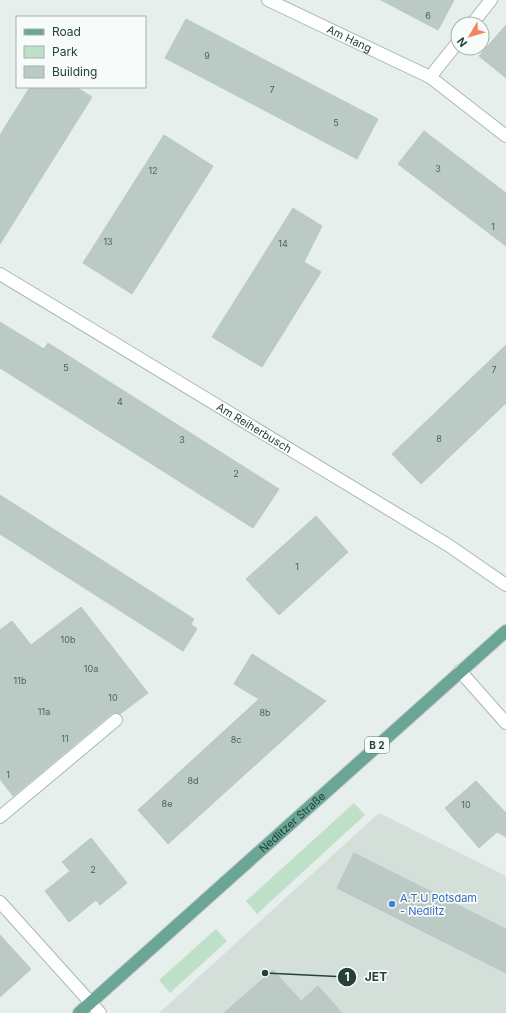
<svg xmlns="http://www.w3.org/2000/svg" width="506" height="1013" viewBox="0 0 506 1013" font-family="Inter,sans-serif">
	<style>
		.built { fill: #d4dfda }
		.green { fill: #bfe0c8 }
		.building { fill: #bbcac4; stroke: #b8c9c2 }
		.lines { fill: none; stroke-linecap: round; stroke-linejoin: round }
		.service-casing { stroke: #a8b8b2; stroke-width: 14 }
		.minor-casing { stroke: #a8b8b2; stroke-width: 14 }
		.primary-casing { stroke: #c2cac8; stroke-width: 14 }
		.service { stroke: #fff; stroke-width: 12 }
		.minor { stroke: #fff; stroke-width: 12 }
		.primary { stroke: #6aa596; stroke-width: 12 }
		.shop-dot { fill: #3f7fe0; stroke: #f7fbf9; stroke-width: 1.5 }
		.labels { text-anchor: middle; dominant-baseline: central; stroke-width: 3.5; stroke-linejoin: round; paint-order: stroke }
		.number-label { font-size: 9px; fill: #4a645c }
		.shield { fill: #f7fbf9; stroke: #637a73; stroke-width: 1 }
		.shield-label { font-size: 10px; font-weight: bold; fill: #24423a }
		.street-label { font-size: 11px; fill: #24423a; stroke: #f7fbf9 }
		.shop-label { font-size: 11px; fill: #366cbe; stroke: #f7fbf9; text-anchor: start }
		.leader { fill: none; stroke: #24423a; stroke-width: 1.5 }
		.callout-dot { fill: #24423a; stroke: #f7fbf9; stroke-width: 1.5 }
		.mark-label { font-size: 12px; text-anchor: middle; font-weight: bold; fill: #fff }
		.callout-label { font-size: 12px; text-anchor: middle; font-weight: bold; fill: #24423a; stroke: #f7fbf9; stroke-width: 3.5; stroke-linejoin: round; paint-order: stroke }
	</style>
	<rect width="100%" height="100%" fill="#e6efeb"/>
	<path class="built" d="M379 813 506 876V1013H159Z"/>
	<g class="green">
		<path d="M354 803 365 815 257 914 246 901Z"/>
		<path d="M216 929 227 941 170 993 159 980Z"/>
	</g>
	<g class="building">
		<path d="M381 0H454L438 30Z"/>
		<path d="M186 19 378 119 357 159 165 58Z"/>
		<path d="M506 25V78L479 56Z"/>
		<path d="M30 87H76L92 97 0 244V135Z"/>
		<path d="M424 131 506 193V246L398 164Z"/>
		<path d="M164 135 213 166 132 294 83 263Z"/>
		<path d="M293 208 322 226 304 262 321 272 262 367 212 337Z"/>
		<path d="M0 322 44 349 48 343 279 489 253 528 0 368Z"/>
		<path d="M506 345V403L421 484 392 454Z"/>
		<path d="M0 495 194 619 191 624 197 629 183 651 0 534Z"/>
		<path d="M316 516 348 552 279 615 246 579Z"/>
		<path d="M81 607 148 693 120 714 115 713 111 714 13 796 0 779V630L12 621 31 645Z"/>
		<path d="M252 654 326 701 168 844 138 810 259 699 234 684Z"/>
		<path d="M476 781 506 813V837L497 832 479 848 445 808Z"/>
		<path d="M91 838 127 883 100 905 96 900 69 922 45 891 70 871 62 862Z"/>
		<path d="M354 853 506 929V973L337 888Z"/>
		<path d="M0 935 31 969 0 997Z"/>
		<path d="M273 970 301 1001 318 986 342 1013H224Z"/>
	</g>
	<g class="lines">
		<g class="service-casing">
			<path id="service" d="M0 817 116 720"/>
		</g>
		<g class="minor-casing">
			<g id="minor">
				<path id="s1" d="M268 0 430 77 506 136"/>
				<path d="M472 24 491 0"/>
				<path d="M430 77 458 42"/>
				<path id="s2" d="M0 274 448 545 506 585"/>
				<path d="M460 671 506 723"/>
				<path d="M0 902 100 1013"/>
			</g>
		</g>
		<g class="primary-casing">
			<g id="primary">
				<path id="s3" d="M79 1013 506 631"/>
			</g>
		</g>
		<use href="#service" class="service"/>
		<use href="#minor" class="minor"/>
		<use href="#primary" class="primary"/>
	</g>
	<circle class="shop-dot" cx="392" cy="904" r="4"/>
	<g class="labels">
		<g class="number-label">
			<text x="428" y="15">6</text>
			<text x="207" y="55">9</text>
			<text x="272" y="89">7</text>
			<text x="336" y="122">5</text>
			<text x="438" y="168">3</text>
			<text x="153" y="170">12</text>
			<text x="493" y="226">1</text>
			<text x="108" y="241">13</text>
			<text x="283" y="243">14</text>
			<text x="66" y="367">5</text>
			<text x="494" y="369">7</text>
			<text x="120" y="401">4</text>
			<text x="439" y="438">8</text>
			<text x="182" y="439">3</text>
			<text x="236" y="473">2</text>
			<text x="297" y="566">1</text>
			<text x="68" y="639">10b</text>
			<text x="91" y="668">10a</text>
			<text x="20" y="680">11b</text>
			<text x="113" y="697">10</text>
			<text x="44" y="711">11a</text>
			<text x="265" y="712">8b</text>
			<text x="65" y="738">11</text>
			<text x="236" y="739">8c</text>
			<text x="8" y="774">1</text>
			<text x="193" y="780">8d</text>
			<text x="167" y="803">8e</text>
			<text x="466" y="804">10</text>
			<text x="93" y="869">2</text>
		</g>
		<rect class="shield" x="365" y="737" width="24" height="16" rx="3"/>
		<g class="shield-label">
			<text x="377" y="745">B 2</text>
		</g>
		<g class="street-label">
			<text stroke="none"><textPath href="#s1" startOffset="90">Am Hang</textPath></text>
			<text stroke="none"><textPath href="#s2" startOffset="297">Am Reiherbusch</textPath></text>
			<text stroke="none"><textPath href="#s3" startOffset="286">Nedlitzer Straße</textPath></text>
		</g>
		<g class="shop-label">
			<text x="400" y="898">A.T.U Potsdam<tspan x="400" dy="13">- Nedlitz</tspan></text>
		</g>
	</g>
	<path class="leader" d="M265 973L347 977"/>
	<g class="callout-dot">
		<circle cx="265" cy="973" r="4"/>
		<circle cx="347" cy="977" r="10"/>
	</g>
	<g class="mark-label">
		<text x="347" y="981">1</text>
	</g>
	<g class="callout-label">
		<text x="376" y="981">JET</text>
	</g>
	<rect x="16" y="16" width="130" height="72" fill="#f7fbf9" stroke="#a3b1ad"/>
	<rect x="24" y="29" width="20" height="6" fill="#6aa596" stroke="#a3b1ad"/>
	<text x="52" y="36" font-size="12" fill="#24423a">Road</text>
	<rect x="24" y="46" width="20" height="12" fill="#bfe0c8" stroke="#a3b1ad"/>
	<text x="52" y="56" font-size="12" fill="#24423a">Park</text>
	<rect x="24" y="66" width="20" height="12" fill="#bbcac4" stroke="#a3b1ad"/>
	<text x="52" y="76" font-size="12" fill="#24423a">Building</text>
	<g transform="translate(470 36) rotate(232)"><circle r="19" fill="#f7fbf9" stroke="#a3b1ad"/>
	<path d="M0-3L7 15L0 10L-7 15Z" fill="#f4845f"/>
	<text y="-6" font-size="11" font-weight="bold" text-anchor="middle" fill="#24423a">N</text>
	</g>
</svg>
